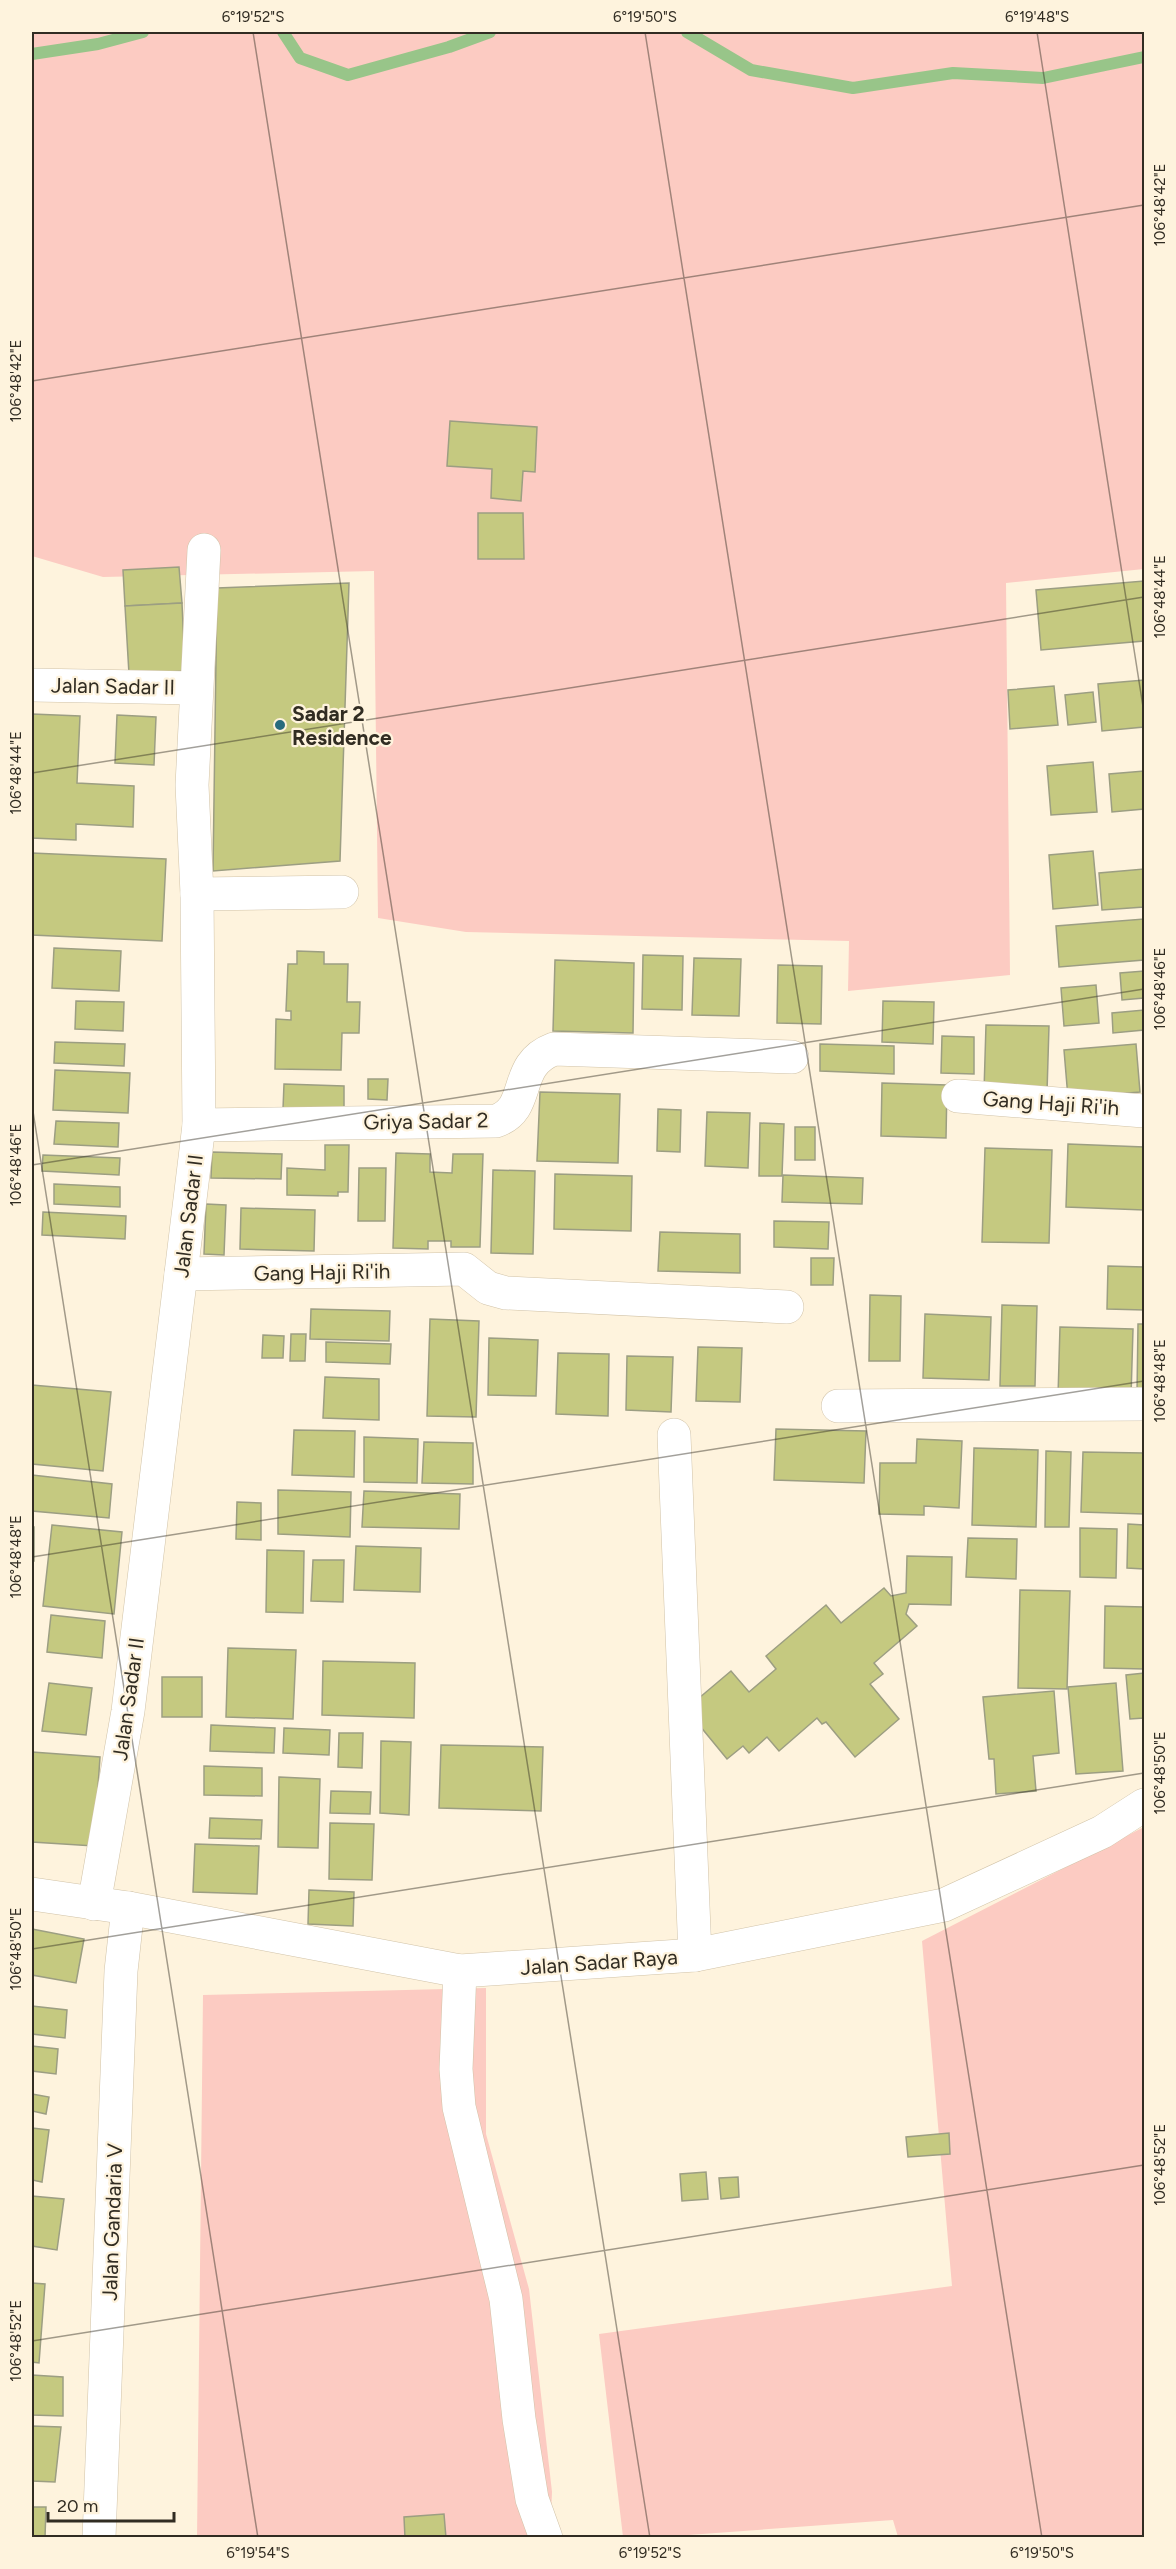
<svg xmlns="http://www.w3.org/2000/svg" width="1176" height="2569" viewBox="0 0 1176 2569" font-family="Figtree,sans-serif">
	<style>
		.green { fill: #fccbc2 }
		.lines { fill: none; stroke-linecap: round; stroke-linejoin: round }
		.stream { stroke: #98c589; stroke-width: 12 }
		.building { fill: #c5c980; stroke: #9c9e82; stroke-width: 1.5 }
		.minor-casing { stroke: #d1c3a8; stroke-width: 34 }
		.tertiary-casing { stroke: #d1c3a8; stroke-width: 34 }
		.minor { stroke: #fff; stroke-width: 33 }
		.tertiary { stroke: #fff; stroke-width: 33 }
		.ticks { fill: none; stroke: #312c22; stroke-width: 1.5; stroke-opacity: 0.45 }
		.poi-dot { fill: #286b7d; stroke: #fef3dd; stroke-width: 2 }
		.labels { text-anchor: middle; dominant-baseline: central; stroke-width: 4.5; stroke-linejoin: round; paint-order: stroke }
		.street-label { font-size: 21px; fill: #312c22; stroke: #fef3dd }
		.poi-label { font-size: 21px; font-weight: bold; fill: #312c22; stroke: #fef3dd; text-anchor: start }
		.neatline { fill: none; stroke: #312c22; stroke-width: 2 }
		.ticks-label { font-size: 15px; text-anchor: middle; fill: #312c22 }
	</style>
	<rect width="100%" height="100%" fill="#fef3dd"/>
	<g class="green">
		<path d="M32 32H1144V569L1006 583 1010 975 848 991 849 941 466 932 378 918 374 571 103 577 32 556Z"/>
		<path d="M1144 1827V2537H898L893 2520 661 2537H623L599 2334 952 2286 922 1941Z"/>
		<path d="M486 1988V2134L529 2289 552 2492 550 2537 197 2538 203 1995Z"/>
	</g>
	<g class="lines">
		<g class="stream">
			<path d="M283 32 300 58 348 75 449 47 490 32"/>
			<path d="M687 32 751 70 853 88 953 73 1043 78 1144 57"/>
			<path d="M32 54 98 44 143 32"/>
		</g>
	</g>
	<g class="building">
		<path d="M450 421 537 427 535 472 523 471 521 501 491 498 492 469 447 466Z"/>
		<path d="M478 513H523L524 559H478Z"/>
		<path d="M179 567 182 603 125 606 123 570Z"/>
		<path d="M1144 581V641L1041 650 1036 590Z"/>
		<path d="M349 583 340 861 213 871 217 588Z"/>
		<path d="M182 603 185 671 129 674 125 606Z"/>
		<path d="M1144 680V727L1102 731 1098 684Z"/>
		<path d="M1054 686 1058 725 1010 729 1008 690Z"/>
		<path d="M1093 692 1096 722 1068 725 1065 695Z"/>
		<path d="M32 714 80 716 77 783 134 786 133 827 76 824V840L32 838Z"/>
		<path d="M117 715 156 717 154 765 115 763Z"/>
		<path d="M1093 762 1097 812 1051 815 1047 766Z"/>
		<path d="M1144 771V809L1112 812 1109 774Z"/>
		<path d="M1093 851 1098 905 1053 909 1049 855Z"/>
		<path d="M32 853 166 859 162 941 32 935Z"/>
		<path d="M1144 869V907L1102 910 1099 873Z"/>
		<path d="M1144 919V960L1059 967 1056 926Z"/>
		<path d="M54 948 121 951 119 991 52 988Z"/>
		<path d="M297 951 324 952V964H348L347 1002H360L359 1033H342L341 1070 275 1069 276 1019 291 1020V1011H286L288 964H297Z"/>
		<path d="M643 955 683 956 682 1010 642 1009Z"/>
		<path d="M694 958 741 959 739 1016 692 1015Z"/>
		<path d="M555 960 634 963 633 1033 553 1031Z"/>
		<path d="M778 965 822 966 821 1024 777 1023Z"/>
		<path d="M1144 971V998L1122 1000 1120 973Z"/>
		<path d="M1096 985 1099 1023 1064 1026 1061 988Z"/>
		<path d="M76 1001 124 1002 123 1031 75 1029Z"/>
		<path d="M883 1001 934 1002 933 1044 882 1042Z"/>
		<path d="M1144 1010V1030L1113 1033 1112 1013Z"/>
		<path d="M986 1025 1049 1026 1047 1092 984 1091Z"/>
		<path d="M942 1036 974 1037V1074L941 1073Z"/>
		<path d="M55 1042 125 1044 124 1066 54 1063Z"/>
		<path d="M820 1044 894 1046V1074L820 1071Z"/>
		<path d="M1136 1044 1140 1092 1068 1098 1064 1050Z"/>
		<path d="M55 1070 130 1073 128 1113 53 1110Z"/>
		<path d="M368 1079H388L387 1100 368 1099Z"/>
		<path d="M882 1083 947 1085 946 1138 881 1136Z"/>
		<path d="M284 1084 344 1086V1111L283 1109Z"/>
		<path d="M540 1092 620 1094 618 1163 537 1161Z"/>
		<path d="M658 1109 681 1110 680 1152 657 1151Z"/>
		<path d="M707 1112 750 1113 748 1168 705 1166Z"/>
		<path d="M56 1121 119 1123 118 1147 54 1144Z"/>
		<path d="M760 1123 784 1124 782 1176H759Z"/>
		<rect x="795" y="1127" width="20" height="33"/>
		<path d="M1068 1144 1144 1147V1210L1066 1207Z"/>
		<path d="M325 1145H349L348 1192H338V1196L287 1195V1168L325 1170Z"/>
		<path d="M985 1148 1052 1150 1049 1243 982 1242Z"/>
		<path d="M212 1152 282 1154 281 1179 211 1178Z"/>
		<path d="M396 1153 430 1154V1172L452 1173 453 1154H483L480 1247H451V1241H428V1249L393 1248Z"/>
		<path d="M43 1155 120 1158 119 1175 42 1171Z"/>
		<path d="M359 1168H386L385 1221H358Z"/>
		<path d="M493 1170 535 1171 533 1254 491 1253Z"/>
		<path d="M555 1174 632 1176 631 1231 554 1229Z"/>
		<path d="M783 1175 863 1178 862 1204 782 1202Z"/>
		<path d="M54 1184 120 1187V1207L54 1204Z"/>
		<path d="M206 1204 226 1205 224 1255 204 1254Z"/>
		<path d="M241 1208 315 1210 314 1251 240 1249Z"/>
		<path d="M43 1212 126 1216 125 1239 42 1235Z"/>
		<path d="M774 1221 829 1222 828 1249 774 1247Z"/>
		<path d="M660 1232 740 1234V1273L658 1271Z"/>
		<path d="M811 1258H834L833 1285H811Z"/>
		<path d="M1108 1266 1144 1267V1310L1107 1309Z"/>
		<path d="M870 1295 901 1296 900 1361H869Z"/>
		<path d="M1002 1305 1037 1306 1035 1386H1000Z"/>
		<path d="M311 1309 390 1311 389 1341 310 1339Z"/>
		<path d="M925 1314 991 1317 989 1380 923 1378Z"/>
		<path d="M430 1319 479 1321 476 1417 427 1416Z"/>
		<path d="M1138 1324H1144V1394H1137Z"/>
		<path d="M1060 1327 1133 1329 1131 1397 1058 1396Z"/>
		<path d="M291 1334H306L305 1361H290Z"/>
		<path d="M263 1335 284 1336 283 1358H262Z"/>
		<path d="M489 1338 538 1340 536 1396 488 1395Z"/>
		<path d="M326 1342 391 1344 390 1364 326 1362Z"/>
		<path d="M698 1347 742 1348 740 1402 696 1401Z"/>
		<path d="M558 1353 609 1354 608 1416 556 1414Z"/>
		<path d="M627 1356 673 1357 671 1412 626 1410Z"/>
		<path d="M325 1377 379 1379V1420L323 1418Z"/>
		<path d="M32 1385 111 1392 103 1471 32 1464Z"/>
		<path d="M776 1429 866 1431 864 1483 774 1480Z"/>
		<path d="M294 1430 355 1431 354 1477 292 1475Z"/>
		<path d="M364 1437 418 1439 417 1483 364 1482Z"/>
		<path d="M917 1439 962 1441 959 1508 924 1506V1515L879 1514 880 1463H916Z"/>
		<path d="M424 1442 473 1443V1484L422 1483Z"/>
		<path d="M974 1448 1038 1450 1036 1527 972 1525Z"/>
		<path d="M1046 1451 1071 1452 1069 1527H1045Z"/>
		<path d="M1083 1452 1144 1453V1514L1081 1512Z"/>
		<path d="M32 1475 112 1484 109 1518 32 1511Z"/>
		<path d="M278 1490 351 1492 350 1537 278 1534Z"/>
		<path d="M364 1491 460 1494 459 1529 362 1527Z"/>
		<path d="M237 1502 261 1503V1540L236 1539Z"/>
		<path d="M1128 1524 1144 1525V1569L1127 1568Z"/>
		<path d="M52 1525 122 1532 114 1614 43 1606Z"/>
		<rect x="32" y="1527" width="2" height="34"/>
		<path d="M1080 1528 1117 1529 1116 1578 1080 1577Z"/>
		<path d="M968 1538 1017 1539 1016 1579 966 1577Z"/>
		<path d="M356 1546 421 1548 420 1592 354 1590Z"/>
		<path d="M267 1550 304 1551 303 1613 266 1612Z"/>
		<path d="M907 1556 952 1557 951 1605 909 1604 906 1614 917 1626 874 1663 883 1674 870 1684 899 1719 855 1757 826 1722 822 1724 817 1718 779 1751 767 1737 749 1753 743 1746 727 1759 686 1709 731 1671 749 1692 776 1669 766 1656 826 1605 841 1623 884 1588 891 1596 906 1593Z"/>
		<path d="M313 1560H344L343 1602 311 1601Z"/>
		<path d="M32 1576H33L32 1639Z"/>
		<path d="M1020 1590 1070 1591 1067 1689 1018 1688Z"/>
		<path d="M1105 1606 1144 1607V1669L1104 1668Z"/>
		<path d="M51 1615 105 1621 102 1658 47 1652Z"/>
		<path d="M228 1648 296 1650 293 1719 226 1717Z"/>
		<path d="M323 1661 415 1663 414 1718 322 1715Z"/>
		<path d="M1144 1673V1718L1130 1719 1126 1675Z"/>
		<rect x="162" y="1677" width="40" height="40"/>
		<path d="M49 1683 92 1688 86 1735 42 1731Z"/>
		<path d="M1116 1683 1123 1771 1076 1774 1068 1687Z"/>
		<path d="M1054 1691 1059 1753 1033 1756 1036 1791 996 1794 994 1759H989L983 1697Z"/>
		<path d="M211 1725 275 1728 274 1753 210 1751Z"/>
		<path d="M284 1728 330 1730 329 1755 283 1753Z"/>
		<path d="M339 1733H363L362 1768 338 1767Z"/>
		<path d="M381 1741 411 1742 409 1815 380 1813Z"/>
		<path d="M441 1745 543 1747 541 1811 439 1808Z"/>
		<path d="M32 1752 100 1757 94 1846 32 1842Z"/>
		<path d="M204 1766 262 1768V1796L204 1795Z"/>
		<path d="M279 1777 320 1779 318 1848 278 1847Z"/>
		<path d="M331 1791 371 1792 370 1814 330 1813Z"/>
		<path d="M210 1818 262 1820 261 1839 209 1838Z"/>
		<path d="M330 1823 374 1824 372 1880 329 1879Z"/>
		<path d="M195 1844 259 1846 257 1894 193 1892Z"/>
		<path d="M309 1890 354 1892 353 1926 308 1924Z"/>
		<path d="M32 1929 84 1939 76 1983 32 1975Z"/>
		<path d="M32 2006 67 2010 65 2038 32 2034Z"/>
		<path d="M32 2046 58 2049 56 2074 32 2071Z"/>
		<path d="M32 2094 49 2097 46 2114 32 2111Z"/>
		<path d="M32 2128 49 2130 42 2182 32 2180Z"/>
		<path d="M949 2133 950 2154 908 2157 906 2137Z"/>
		<path d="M706 2172 708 2199 682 2201 680 2174Z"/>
		<path d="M738 2177 739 2197 721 2199 719 2178Z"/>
		<path d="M32 2196 64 2199 57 2250 32 2246Z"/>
		<path d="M32 2283 45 2284 39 2363 32 2362Z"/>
		<path d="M32 2375 63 2377V2416L32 2415Z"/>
		<path d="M32 2426 61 2427 55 2482 32 2481Z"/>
		<path d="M32 2507H46L45 2538H32Z"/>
		<path d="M444 2514 446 2538H405L404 2517Z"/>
	</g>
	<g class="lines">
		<g class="minor-casing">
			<g id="minor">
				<path d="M32 685 196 688"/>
				<path d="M197 894 342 892"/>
				<path d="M958 1096 1144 1111"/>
				<path d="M199 1125 496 1121C533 1108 511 1065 554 1049L792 1057"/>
				<path d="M181 1274 464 1269 488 1288 506 1293 787 1307"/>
				<path d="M838 1406 1144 1404"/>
				<path d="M674 1435 695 1955"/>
				<path d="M94 1904 128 1711 199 1125 197 894 192 785 204 550"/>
				<path d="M460 1971 456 2069 459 2107 506 2299 519 2419 532 2499 546 2538"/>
				<path d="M99 2538 121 1971 128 1908"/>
			</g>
		</g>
		<g class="tertiary-casing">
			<path id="tertiary" d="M32 1894 128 1908 460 1971 695 1955 944 1905 1102 1832 1144 1805"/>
		</g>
		<use href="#minor" class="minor"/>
		<use href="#tertiary" class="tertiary"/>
	</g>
	<path class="ticks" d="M253 32 650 2538M645 32 1042 2538M1037 32 1144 713M32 381 1144 205M32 773 1144 597M32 1105 258 2538M32 1165 1144 989M32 1557 1144 1381M32 1949 1144 1773M32 2341 1144 2165"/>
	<circle class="poi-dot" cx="280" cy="725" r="6"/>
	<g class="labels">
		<g class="street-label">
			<text transform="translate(113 686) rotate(1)">Jalan Sadar II</text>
			<text transform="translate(1051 1103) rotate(4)">Gang Haji Ri'ih</text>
			<text transform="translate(426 1121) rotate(-1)">Griya Sadar 2</text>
			<text transform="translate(188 1216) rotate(-83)">Jalan Sadar II</text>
			<text transform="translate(322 1272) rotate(-1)">Gang Haji Ri'ih</text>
			<text transform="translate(128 1699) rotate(-82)">Jalan Sadar II</text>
			<text transform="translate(599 1962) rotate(-4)">Jalan Sadar Raya</text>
			<text transform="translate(112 2222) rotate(-88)">Jalan Gandaria V</text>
		</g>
		<g class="poi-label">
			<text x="292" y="713">Sadar 2<tspan x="292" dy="24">Residence</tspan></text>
		</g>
	</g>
	<rect width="1176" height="2569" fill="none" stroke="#fef3dd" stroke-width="66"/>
	<path d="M48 2512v9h126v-9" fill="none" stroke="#312c22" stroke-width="3"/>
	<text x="57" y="2512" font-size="18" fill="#312c22" stroke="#fef3dd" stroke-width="4.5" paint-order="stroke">20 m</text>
	<rect x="33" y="33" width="1110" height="2503" class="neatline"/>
	<g class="ticks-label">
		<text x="253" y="22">6°19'52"S</text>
		<text x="645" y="22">6°19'50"S</text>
		<text x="1037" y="22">6°19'48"S</text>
		<text transform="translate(1160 205) rotate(-90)" y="5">106°48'42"E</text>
		<text transform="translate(16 381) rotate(-90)" y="5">106°48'42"E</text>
		<text transform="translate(1160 597) rotate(-90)" y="5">106°48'44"E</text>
		<text transform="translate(16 773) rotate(-90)" y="5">106°48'44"E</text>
		<text transform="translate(1160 989) rotate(-90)" y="5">106°48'46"E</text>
		<text transform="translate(16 1165) rotate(-90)" y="5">106°48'46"E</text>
		<text transform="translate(1160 1381) rotate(-90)" y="5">106°48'48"E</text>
		<text transform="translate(16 1557) rotate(-90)" y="5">106°48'48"E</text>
		<text transform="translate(1160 1773) rotate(-90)" y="5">106°48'50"E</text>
		<text transform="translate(16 1949) rotate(-90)" y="5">106°48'50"E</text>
		<text transform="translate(1160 2165) rotate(-90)" y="5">106°48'52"E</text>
		<text transform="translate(16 2341) rotate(-90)" y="5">106°48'52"E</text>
		<text x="258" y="2558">6°19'54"S</text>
		<text x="650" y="2558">6°19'52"S</text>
		<text x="1042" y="2558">6°19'50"S</text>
	</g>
</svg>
